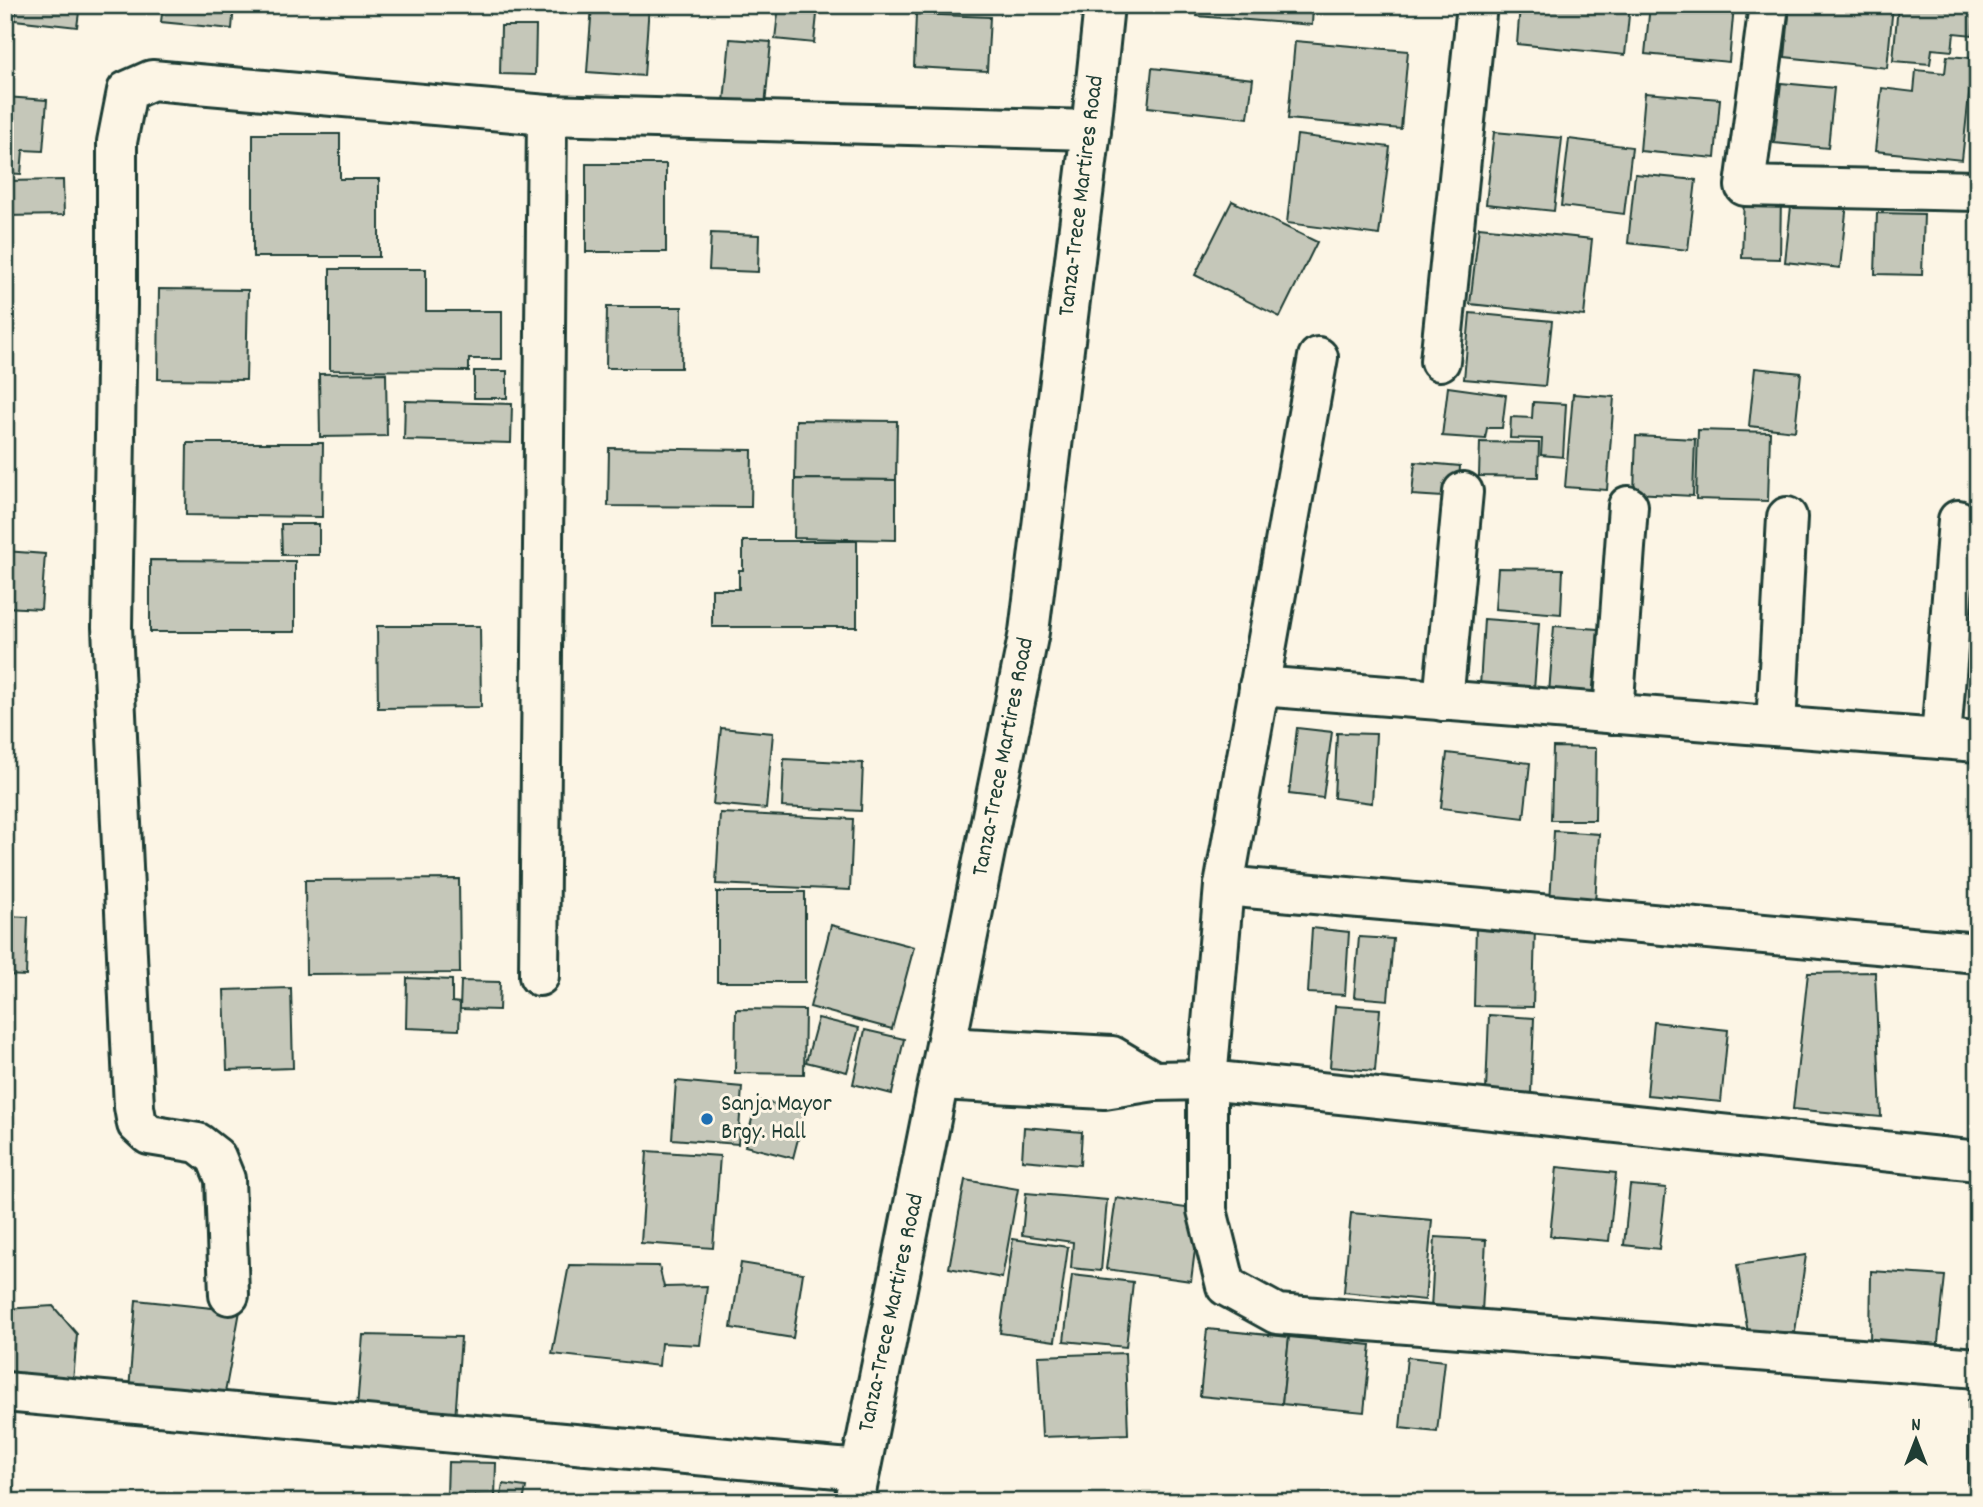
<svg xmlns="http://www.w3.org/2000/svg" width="1983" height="1507" viewBox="0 0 1983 1507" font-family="Dekko,sans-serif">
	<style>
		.building { fill: #c5c7b9; stroke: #1f3d34; stroke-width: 2 }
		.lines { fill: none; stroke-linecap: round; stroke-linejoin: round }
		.minor-casing { stroke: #1f3d34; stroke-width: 44 }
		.major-casing { stroke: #1f3d34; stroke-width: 44 }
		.minor { stroke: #fcf5e5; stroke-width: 38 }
		.major { stroke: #fcf5e5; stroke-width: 38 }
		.poi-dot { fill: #1f6fb2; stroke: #fcf5e5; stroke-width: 2.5 }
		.labels { text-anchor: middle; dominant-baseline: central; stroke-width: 6; stroke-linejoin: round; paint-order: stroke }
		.street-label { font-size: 24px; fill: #1f3d34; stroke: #fcf5e5 }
		.poi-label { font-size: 24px; fill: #1f3d34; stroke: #fcf5e5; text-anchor: start }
	</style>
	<rect width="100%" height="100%" fill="#fcf5e5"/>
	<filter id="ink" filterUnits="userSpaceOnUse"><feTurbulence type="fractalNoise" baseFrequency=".0143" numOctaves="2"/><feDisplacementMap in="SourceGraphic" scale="14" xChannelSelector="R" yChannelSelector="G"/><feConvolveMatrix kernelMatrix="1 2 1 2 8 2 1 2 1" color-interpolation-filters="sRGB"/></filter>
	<g filter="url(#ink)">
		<g class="building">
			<path d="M16 5H80L77 27 15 20Z"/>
			<path d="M163 5H234L232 29 161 22Z"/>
			<path d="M592 5H649L644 76 587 72Z"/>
			<path d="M779 5H818L814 43 775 39Z"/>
			<path d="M1198 5H1313L1312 25 1197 16Z"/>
			<path d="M1520 5H1630L1625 55 1517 44Z"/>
			<path d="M1650 5H1734L1729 62 1645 54Z"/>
			<path d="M1790 5H1893L1887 68 1785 57Z"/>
			<path d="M1898 5H1975L1973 35 1954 33 1952 51 1932 49 1930 64 1893 61Z"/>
			<path d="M916 14 990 17 987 71 914 67Z"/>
			<path d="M501 26H536L535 75 500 74Z"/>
			<path d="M730 39 771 42 765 106 724 102Z"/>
			<path d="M1295 41 1408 51 1401 129 1288 119Z"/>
			<path d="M1947 56 1973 58 1962 160 1875 151 1882 88 1914 92 1916 70 1945 73Z"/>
			<path d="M1152 68 1253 79 1248 118 1148 107Z"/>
			<path d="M1781 83 1834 88 1828 148 1774 143Z"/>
			<path d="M1645 93 1720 99 1715 158 1640 151Z"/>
			<path d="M5 97 47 100 43 151 23 150 21 174 5 173Z"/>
			<path d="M1494 132 1562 138 1554 211 1486 204Z"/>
			<path d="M253 134H340V179H379V257H253Z"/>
			<path d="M1297 135 1390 147 1379 235 1287 223Z"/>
			<path d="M1569 139 1632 147 1624 214 1561 206Z"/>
			<rect x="586" y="164" width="80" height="88"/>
			<path d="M1635 174 1696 180 1688 250 1628 243Z"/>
			<path d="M63 180 64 215 5 216V181Z"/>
			<path d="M1744 194 1781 195 1780 259 1742 258Z"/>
			<path d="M1792 197 1847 203 1840 268 1785 262Z"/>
			<path d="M1232 201 1317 242 1280 317 1195 275Z"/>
			<path d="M1877 213 1924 214 1922 275 1875 274Z"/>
			<path d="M1479 227 1592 239 1584 316 1470 304Z"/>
			<path d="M711 233 759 235 758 272 709 270Z"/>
			<path d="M330 269H426V311H502V359H469V371L330 370Z"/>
			<path d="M159 289 248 290 246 380 158 379Z"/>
			<path d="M607 307H682L681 368H606Z"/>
			<path d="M1470 313 1552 321 1545 386 1464 379Z"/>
			<path d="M1755 368 1801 373 1795 431 1749 426Z"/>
			<rect x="474" y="371" width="33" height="27"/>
			<path d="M386 373 387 436 320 437 319 374Z"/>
			<path d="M1448 387 1506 395 1502 428H1487L1485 439 1442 436Z"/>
			<path d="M1573 394 1614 397 1607 490 1565 487Z"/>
			<path d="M405 401 512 404 511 443 404 440Z"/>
			<path d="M1533 402 1566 404 1563 457 1541 455 1542 439 1510 438 1511 417 1532 418Z"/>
			<path d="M796 420 897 421 896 480 795 479Z"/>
			<path d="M1698 430 1770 432 1768 501 1696 499Z"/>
			<path d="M1636 436 1695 439 1693 496 1634 493Z"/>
			<path d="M1480 442 1539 443 1538 477 1479 476Z"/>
			<path d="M187 443H323L322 517 186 515Z"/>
			<path d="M609 448 752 450 751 507 608 506Z"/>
			<path d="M1415 462 1460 466 1458 498 1412 495Z"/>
			<path d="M795 479 896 480V540L794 538Z"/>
			<path d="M281 524H319V555H282Z"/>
			<path d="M743 541H857V627H712V589H739V570H743Z"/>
			<path d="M5 551 45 554 41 609 5 607Z"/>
			<path d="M150 560 295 561V632H150Z"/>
			<path d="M1498 568 1563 569 1561 614 1495 609Z"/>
			<path d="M1484 619 1539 623 1534 690 1480 686Z"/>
			<path d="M377 626H480L481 707 378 708Z"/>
			<path d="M1554 626 1598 629 1592 698 1549 694Z"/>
			<path d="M721 728 773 733 766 809 713 804Z"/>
			<path d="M1297 728 1332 732 1323 798 1289 794Z"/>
			<path d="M1337 733 1376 734 1372 803 1334 798Z"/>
			<path d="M1553 747 1596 748 1595 820H1551Z"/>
			<path d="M1447 753 1530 763 1524 818 1441 808Z"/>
			<path d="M784 759 863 763 861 811 782 807Z"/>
			<path d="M720 813 853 819 850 890 716 884Z"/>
			<path d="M1554 831 1599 834 1595 905 1550 903Z"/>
			<path d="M459 879 460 973 306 974 305 880Z"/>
			<rect x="717" y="892" width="88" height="90"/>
			<path d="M5 916 28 917 26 976 5 975Z"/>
			<path d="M831 925 914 947 892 1029 810 1007Z"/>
			<path d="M1476 925 1535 927 1533 1007 1474 1006Z"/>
			<path d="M1312 928 1349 932 1345 995 1308 993Z"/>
			<path d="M1359 937 1393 939 1388 1000 1354 997Z"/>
			<path d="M1875 972 1881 1117 1793 1109 1808 973Z"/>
			<path d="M407 978 452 980V1002L460 1003 459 1030 406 1028Z"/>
			<path d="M461 981 500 982 499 1010 460 1009Z"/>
			<path d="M291 988 293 1068 227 1070 224 990Z"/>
			<path d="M1335 1006 1380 1009 1375 1071 1330 1067Z"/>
			<path d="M736 1009 805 1010 804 1074 735 1073Z"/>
			<path d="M1489 1015 1534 1018 1531 1093 1486 1091Z"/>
			<path d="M818 1018 859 1028 847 1072 806 1062Z"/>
			<path d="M1654 1022 1728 1030 1721 1102 1647 1095Z"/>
			<path d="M865 1030 904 1039 892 1094 853 1084Z"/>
			<path d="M676 1081 742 1087 738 1144 672 1139Z"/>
			<path d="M757 1100 805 1112 793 1158 745 1146Z"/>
			<path d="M1024 1127 1082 1132 1080 1165 1022 1160Z"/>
			<path d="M647 1151 720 1156 713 1248 641 1243Z"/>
			<path d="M1557 1167 1616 1173 1609 1241 1550 1236Z"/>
			<path d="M965 1180 1018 1189 1002 1278 949 1268Z"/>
			<path d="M1630 1185 1666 1188 1659 1249 1624 1245Z"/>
			<path d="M1026 1193 1107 1200 1101 1271 1071 1268 1073 1242 1022 1235Z"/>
			<path d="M1116 1198 1200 1210 1191 1281 1106 1269Z"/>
			<path d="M1351 1213 1432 1220 1425 1300 1344 1292Z"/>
			<path d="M1435 1237 1486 1240 1482 1312 1431 1309Z"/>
			<path d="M1013 1239 1068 1247 1055 1341 1000 1333Z"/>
			<path d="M1806 1255 1795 1332 1748 1333 1737 1265Z"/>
			<path d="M741 1263 803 1273 793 1338 731 1328Z"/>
			<path d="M569 1265 659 1266 664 1287 707 1286 700 1345 661 1343 659 1366 552 1354Z"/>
			<path d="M1871 1271 1945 1276 1937 1351 1870 1344Z"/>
			<path d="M1072 1275 1133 1282 1126 1347 1064 1341Z"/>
			<path d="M136 1300 240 1311 223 1404 129 1391Z"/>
			<path d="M53 1306 77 1334 72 1394 5 1385V1309Z"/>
			<path d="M1207 1329 1289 1337 1282 1404 1200 1396Z"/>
			<path d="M363 1335 461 1337 455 1420H356Z"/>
			<path d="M1289 1337 1371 1345 1364 1412 1282 1404Z"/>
			<path d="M1125 1353 1128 1434 1042 1437 1038 1356Z"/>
			<path d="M1407 1357 1445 1361 1437 1432 1400 1428Z"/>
			<path d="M1968 1400 1978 1401V1486L1968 1485Z"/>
			<path d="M448 1462 496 1463 495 1497 447 1495Z"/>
			<path d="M503 1484 526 1487 523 1502H500Z"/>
		</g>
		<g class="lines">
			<g class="minor-casing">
				<g id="minor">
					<path d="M1769 5 1745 186 1978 191"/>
					<path d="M1318 357 1224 886 1207 1080V1210L1226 1286 1277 1314 1978 1368"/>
					<path d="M1440 361 1477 5"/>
					<path d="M1259 686 1978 742"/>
					<path d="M1443 701 1463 492"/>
					<path d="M1613 714 1628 506"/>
					<path d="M1776 726 1787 517"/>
					<path d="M1941 739 1958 520"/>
					<path d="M1224 886 1978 953"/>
					<path d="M539 976 547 115"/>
					<path d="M946 1047 1112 1056 1154 1081"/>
					<path d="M940 1080 1104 1089 1154 1081 1207 1080 1978 1161"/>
					<path d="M229 1295 225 1179 216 1157 198 1143 149 1135 137 1124 134 1107 112 627 117 305V142L127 91 152 80 547 115 1091 130"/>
					<path d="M5 1392 860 1470"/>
				</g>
			</g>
			<g class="major-casing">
				<path id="major" d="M854 1502 1029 632 1091 130 1104 5"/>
			</g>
			<use href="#minor" class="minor"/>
			<use href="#major" class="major"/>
		</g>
	</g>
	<circle class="poi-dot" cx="707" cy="1119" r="7"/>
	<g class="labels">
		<g class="street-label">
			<text transform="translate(1082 196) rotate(-83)">Tanza-Trece Martires Road</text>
			<text transform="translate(1004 757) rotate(-79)">Tanza-Trece Martires Road</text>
			<text transform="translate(892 1313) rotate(-78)">Tanza-Trece Martires Road</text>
		</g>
		<g class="poi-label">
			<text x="721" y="1105">Sanja Mayor<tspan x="721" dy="28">Brgy. Hall</tspan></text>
		</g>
	</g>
	<rect width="1983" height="1507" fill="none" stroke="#fcf5e5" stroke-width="28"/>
	<rect x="14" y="14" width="1955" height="1479" fill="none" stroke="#1f3d34" stroke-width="2.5" filter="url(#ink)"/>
	<g transform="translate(1916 1440)" stroke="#fcf5e5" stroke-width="5" paint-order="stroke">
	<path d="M0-5L12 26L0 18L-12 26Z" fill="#1f3d34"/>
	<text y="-10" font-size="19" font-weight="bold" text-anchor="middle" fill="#1f3d34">N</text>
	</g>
</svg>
